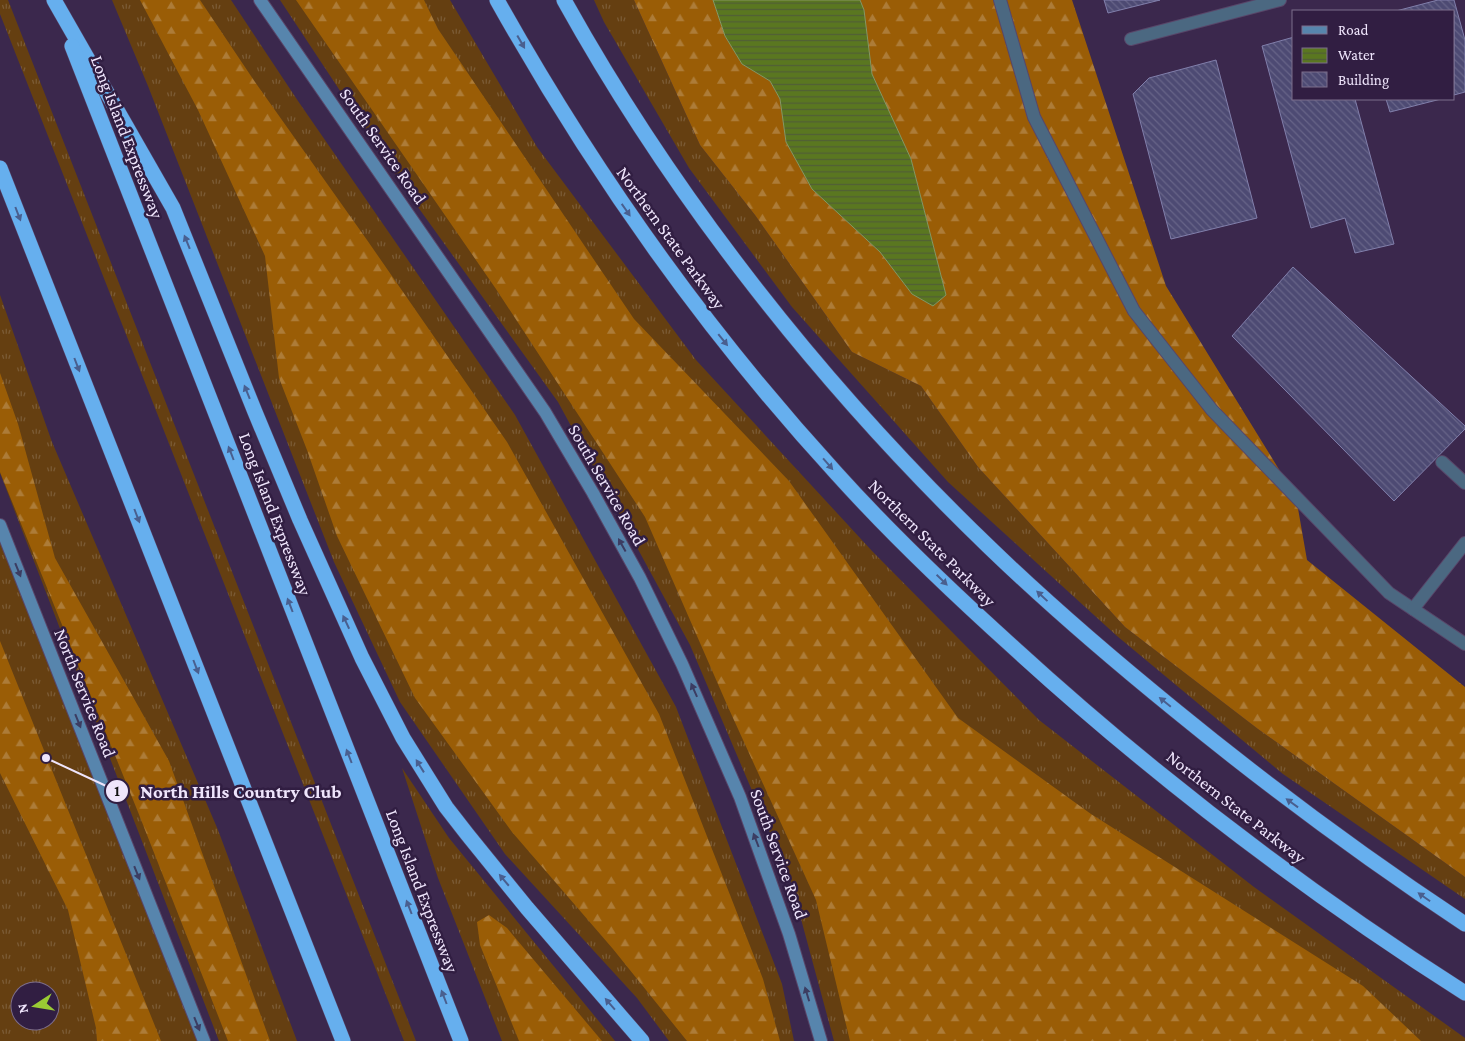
<svg xmlns="http://www.w3.org/2000/svg" width="1465" height="1041" viewBox="0 0 1465 1041" font-family="'Crimson Pro',serif">
	<style>
		.grass { fill: url(#grass-tufts); fill-rule: evenodd }
		.forest { fill: url(#forest-firs) }
		.water { fill: url(#water-rules); stroke: #879862 }
		.building { fill: url(#building-back-hatch); stroke: #817fab }
		.lines { fill: none; stroke-linecap: round; stroke-linejoin: round }
		.service-casing { stroke: #584669; stroke-width: 14 }
		.minor-casing { stroke: #584669; stroke-width: 14 }
		.secondary-casing { stroke: #584669; stroke-width: 14 }
		.motorway-casing { stroke: #584669; stroke-width: 16 }
		.service { stroke: #4b6881; stroke-width: 12 }
		.minor { stroke: #4b6881; stroke-width: 12 }
		.secondary { stroke: #5785ad; stroke-width: 12 }
		.motorway { stroke: #66afee; stroke-width: 15 }
		.oneway { fill: #495f8f }
		.oneway2 { fill: #3c3d62 }
		.labels { text-anchor: middle; dominant-baseline: central; stroke-width: 5; stroke-linejoin: round; paint-order: stroke }
		.street-label { font-size: 18px; fill: #efe5fc; stroke: #311e42 }
		.leader { fill: none; stroke: #efe5fc; stroke-width: 2 }
		.callout-dot { fill: #efe5fc; stroke: #311e42; stroke-width: 2 }
		.mark-label { font-size: 15px; text-anchor: middle; font-weight: bold; fill: #111 }
		.callout-label { font-size: 19px; text-anchor: middle; font-weight: bold; fill: #efe5fc; stroke: #311e42; stroke-width: 5; stroke-linejoin: round; paint-order: stroke }
	</style>
	<defs>
		<pattern id="grass-tufts" width="24" height="20" patternUnits="userSpaceOnUse" patternTransform="scale(1.25)"><rect width="24" height="20" fill="#653f11"/><path d="M3 7l-1-3M5 7V3M7 7l1-3M15 17l-1-3M17 17v-4M19 17l1-3" fill="none" stroke="#7b5b35"/></pattern>
		<pattern id="forest-firs" width="22" height="20" patternUnits="userSpaceOnUse" patternTransform="scale(1.25)"><rect width="22" height="20" fill="#9a5d06"/><path d="M5 1l3.5 6h-7zM16 11l3.5 6h-7z" fill="#ad7c38"/></pattern>
		<pattern id="water-rules" width="6" height="5" patternUnits="userSpaceOnUse" patternTransform="scale(1.25)"><rect width="6" height="5" fill="#5a7720"/><path d="M0 2.5h6" fill="none" stroke="#515e36"/></pattern>
		<pattern id="building-back-hatch" width="6" height="6" patternUnits="userSpaceOnUse" patternTransform="scale(1.25)"><rect width="6" height="6" fill="#4d4a73"/><path d="M-1 5l2 2M0 0l6 6M5-1l2 2" fill="none" stroke="#676488"/></pattern>
	</defs>
	<rect width="100%" height="100%" fill="#3b284d"/>
	<g class="grass">
		<path d="M0 0H8L416 1041H404L0 14Z"/>
		<path d="M112 0H231L298 101 515 415 676 707 782 984 794 1041H669L637 998 505 854 400 702 334 562 148 86Z"/>
		<path d="M280 0H450L537 147 696 360 872 551 1039 720 1254 887 1465 1038V1041H834L791 882 690 645 558 402 405 189Z"/>
		<path d="M594 0H634L700 145 755 215 852 352 921 386 978 467 1125 627 1258 729 1465 877V899L1283 774 1117 636 948 482 792 307 689 168 604 22Z"/>
		<path d="M0 295 52 442 218 830 297 1041H219L0 473Z"/>
		<path d="M0 525 204 1041H0ZM20 991H50V1021H20Z"/>
		<path d="M402 768 449 838 615 1041H502L438 878Z"/>
	</g>
	<g class="forest">
		<path d="M140 0H200L255 82 367 240 507 442 659 714 763 979 780 1041H687L613 949 512 832 415 698 337 536 307 450 279 378 265 256 198 110Z"/>
		<path d="M296 0H424L438 29 634 319 789 481 958 718 1091 814 1363 986 1421 1041H850L816 900 728 707 645 517 496 289Z"/>
		<path d="M634 0H713L725 36 742 64 770 81 780 99 786 142 812 189 880 252 912 294 933 306 946 295 911 159 872 74 864 10 860 0H1072L1166 286 1296 497 1307 560 1465 687V877L1258 729 1125 627 978 467 921 386 852 352 755 215 700 145Z"/>
		<path d="M0 373 18 424 55 558 169 761 270 1041H228L138 812 0 472Z"/>
		<path d="M0 641 161 1041H97L96 1028 68 910 0 773Z"/>
		<path d="M489 915 507 928 602 1041H519L480 945 477 922Z"/>
	</g>
	<path class="water" d="M713 0H860L864 10 872 74 911 159 946 295 933 306 912 294 880 252 812 189 786 142 780 99 770 81 742 64 725 36Z"/>
	<g class="building">
		<path d="M1104 0H1160L1108 13Z"/>
		<path d="M1438 0H1454L1465 40V92L1454 95V11H1396Z"/>
		<path d="M1294 37V99H1355L1394 244 1355 253 1345 218 1311 228 1262 46Z"/>
		<path d="M1216 60 1257 218 1171 239 1133 94 1149 78Z"/>
		<path d="M1386 99H1441L1390 112Z"/>
		<path d="M1293 267 1465 426V429L1394 501 1232 336Z"/>
	</g>
	<g class="lines">
		<g class="service-casing">
			<g id="service">
				<path d="M1000 0 1034 117 1134 311 1212 410 1389 593 1465 644"/>
				<path d="M1442 462 1465 483"/>
				<path d="M1413 609 1465 543"/>
			</g>
		</g>
		<g class="minor-casing">
			<path id="minor" d="M1131 39 1280 0"/>
		</g>
		<g class="secondary-casing">
			<g id="secondary">
				<path d="M260 0 545 412 593 493 640 578 682 664 740 797 789 934 821 1041"/>
				<path d="M0 525 204 1041"/>
			</g>
		</g>
		<g class="motorway-casing">
			<g id="motorway">
				<path d="M54 0 173 208 255 412 300 520 362 658 403 738 446 807 467 834 527 908 642 1041"/>
				<path d="M497 0C592 170 705 330 837 474 892 535 952 592 1013 647 1153 775 1305 891 1465 993"/>
				<path d="M564 0C675 200 824 388 988 546 1048 604 1111 658 1175 710 1268 786 1365 858 1465 924"/>
				<path d="M72 46 461 1041"/>
				<path d="M0 168 343 1041"/>
			</g>
		</g>
		<use href="#service" class="service"/>
		<use href="#minor" class="minor"/>
		<use href="#secondary" class="secondary"/>
		<use href="#motorway" class="motorway"/>
	</g>
	<defs><path id="oneway-solid" d="M-6-.8H1V-3.2L6.5 0L1 3.2V.8H-6Z" transform="scale(1.25)"/></defs>
	<g class="oneway">
		<use href="#oneway-solid" transform="translate(521 42) rotate(60)"/>
		<use href="#oneway-solid" transform="translate(626 210) rotate(55)"/>
		<use href="#oneway-solid" transform="translate(18 214) rotate(69)"/>
		<use href="#oneway-solid" transform="translate(187 242) rotate(-112)"/>
		<use href="#oneway-solid" transform="translate(723 340) rotate(51)"/>
		<use href="#oneway-solid" transform="translate(77 365) rotate(69)"/>
		<use href="#oneway-solid" transform="translate(247 392) rotate(-112)"/>
		<use href="#oneway-solid" transform="translate(231 453) rotate(-111)"/>
		<use href="#oneway-solid" transform="translate(828 464) rotate(49)"/>
		<use href="#oneway-solid" transform="translate(137 516) rotate(69)"/>
		<use href="#oneway-solid" transform="translate(942 580) rotate(44)"/>
		<use href="#oneway-solid" transform="translate(1042 596) rotate(-137)"/>
		<use href="#oneway-solid" transform="translate(290 605) rotate(-111)"/>
		<use href="#oneway-solid" transform="translate(346 622) rotate(-115)"/>
		<use href="#oneway-solid" transform="translate(196 667) rotate(69)"/>
		<use href="#oneway-solid" transform="translate(1165 702) rotate(-141)"/>
		<use href="#oneway-solid" transform="translate(349 756) rotate(-111)"/>
		<use href="#oneway-solid" transform="translate(420 766) rotate(-122)"/>
		<use href="#oneway-solid" transform="translate(1292 803) rotate(-144)"/>
		<use href="#oneway-solid" transform="translate(504 880) rotate(-130)"/>
		<use href="#oneway-solid" transform="translate(1424 897) rotate(-145)"/>
		<use href="#oneway-solid" transform="translate(409 907) rotate(-111)"/>
		<use href="#oneway-solid" transform="translate(444 997) rotate(-111)"/>
		<use href="#oneway-solid" transform="translate(610 1004) rotate(-131)"/>
	</g>
	<g class="oneway2">
		<use href="#oneway-solid" transform="translate(622 545) rotate(-119)"/>
		<use href="#oneway-solid" transform="translate(18 570) rotate(68)"/>
		<use href="#oneway-solid" transform="translate(694 690) rotate(-114)"/>
		<use href="#oneway-solid" transform="translate(78 721) rotate(68)"/>
		<use href="#oneway-solid" transform="translate(756 840) rotate(-111)"/>
		<use href="#oneway-solid" transform="translate(137 873) rotate(68)"/>
		<use href="#oneway-solid" transform="translate(807 994) rotate(-107)"/>
		<use href="#oneway-solid" transform="translate(197 1024) rotate(68)"/>
	</g>
	<g class="labels">
		<g class="street-label">
			<text transform="translate(127 137) rotate(69)">Long Island Expressway</text>
			<text transform="translate(383 146) rotate(55)">South Service Road</text>
			<text transform="translate(671 238) rotate(54)">Northern State Parkway</text>
			<text transform="translate(607 485) rotate(60)">South Service Road</text>
			<text transform="translate(275 514) rotate(69)">Long Island Expressway</text>
			<text transform="translate(932 543) rotate(45)">Northern State Parkway</text>
			<text transform="translate(85 693) rotate(68)">North Service Road</text>
			<text transform="translate(1236 807) rotate(38)">Northern State Parkway</text>
			<text transform="translate(779 854) rotate(70)">South Service Road</text>
			<text transform="translate(422 891) rotate(69)">Long Island Expressway</text>
		</g>
	</g>
	<path class="leader" d="M46 758L117 791"/>
	<g class="callout-dot">
		<circle cx="46" cy="758" r="5"/>
		<circle cx="117" cy="791" r="12"/>
	</g>
	<g class="mark-label">
		<text x="117" y="796">1</text>
	</g>
	<g class="callout-label">
		<text x="241" y="798">North Hills Country Club</text>
	</g>
	<rect x="1292" y="10" width="162" height="90" fill="#311e42" stroke="#7d6e8c"/>
	<rect x="1302" y="26" width="25" height="8" fill="#5785ad" stroke="#7d6e8c"/>
	<text x="1338" y="35" font-size="15" fill="#efe5fc">Road</text>
	<rect x="1302" y="48" width="25" height="15" fill="url(#water-rules)" stroke="#7d6e8c"/>
	<text x="1338" y="60" font-size="15" fill="#efe5fc">Water</text>
	<rect x="1302" y="72" width="25" height="15" fill="url(#building-back-hatch)" stroke="#7d6e8c"/>
	<text x="1338" y="85" font-size="15" fill="#efe5fc">Building</text>
	<g transform="translate(35 1006) rotate(258)"><circle r="24" fill="#311e42" stroke="#7d6e8c"/>
	<path d="M0-4L9 19L0 12L-9 19Z" fill="#9acb34"/>
	<text y="-8" font-size="14" font-weight="bold" text-anchor="middle" fill="#efe5fc">N</text>
	</g>
</svg>
